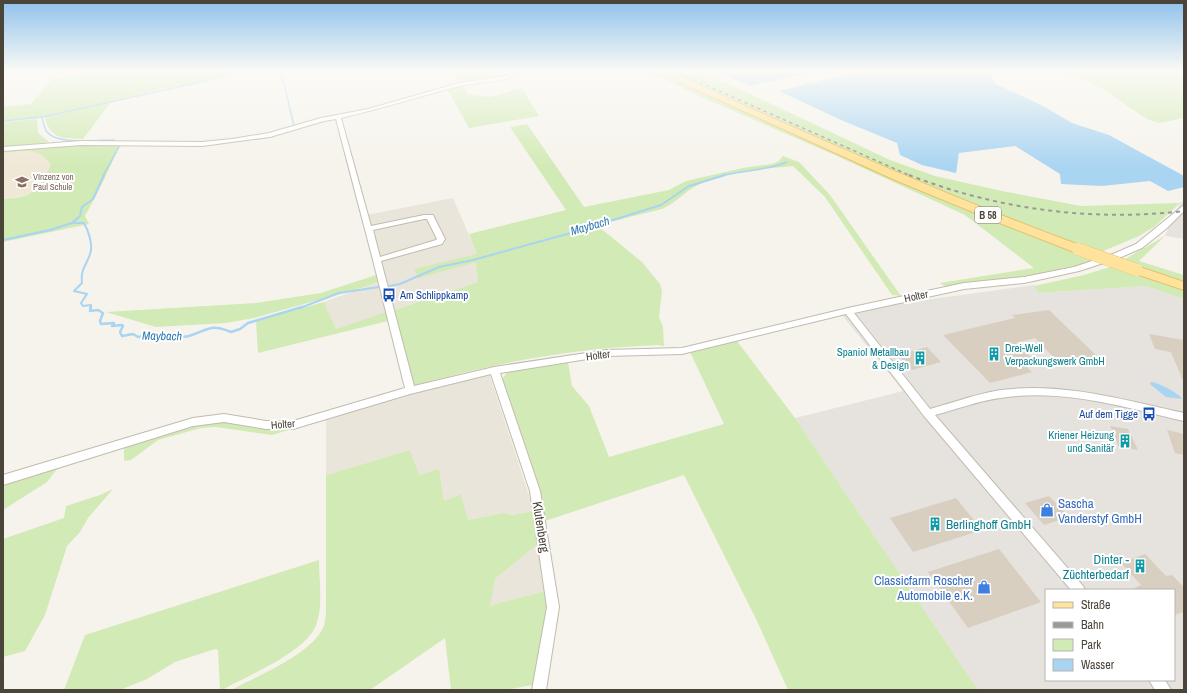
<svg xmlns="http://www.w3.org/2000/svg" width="1187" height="693" viewBox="0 0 1187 693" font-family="'Archivo Narrow',sans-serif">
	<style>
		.residential { fill: #eae5da }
		.industrial { fill: #e6e2dd; fill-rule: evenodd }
		.education { fill: #efe8d6 }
		.green { fill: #d2eab5 }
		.water { fill: #a9d4f2 }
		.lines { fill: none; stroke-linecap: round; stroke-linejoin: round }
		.stream-far2 { stroke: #a9d4f2; stroke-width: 1.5 }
		.stream-far1 { stroke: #a9d4f2; stroke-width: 2 }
		.stream { stroke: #a9d4f2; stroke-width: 2.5 }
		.building { fill: #d8cfc1 }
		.minor-casing { stroke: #c2bbae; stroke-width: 2 }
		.primary-casing { stroke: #e6c16a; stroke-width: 2 }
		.minor { fill: #fff; fill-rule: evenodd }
		.primary { fill: #ffe39c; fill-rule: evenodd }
		.rail-far1 { stroke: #9a9a9a; stroke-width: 1.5; stroke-dasharray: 3.5 3.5; stroke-linecap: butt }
		.rail { stroke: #9a9a9a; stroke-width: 2; stroke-dasharray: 4 4; stroke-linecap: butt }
		.primary-bridge-casing { stroke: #e6c16a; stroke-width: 13; stroke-linecap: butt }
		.primary-bridge { stroke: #ffe39c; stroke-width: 12 }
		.labels { text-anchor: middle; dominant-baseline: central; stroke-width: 4; stroke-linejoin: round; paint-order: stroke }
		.far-education-label { font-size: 9px; fill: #785e54; stroke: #fff; text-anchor: start }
		.shield { fill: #fff; stroke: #817c74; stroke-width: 1 }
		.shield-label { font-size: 10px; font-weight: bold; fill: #4b4439 }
		.transit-label { font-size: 11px; fill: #164399; stroke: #fff; text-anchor: start }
		.street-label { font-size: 11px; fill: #4b4439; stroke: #fff }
		.culture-label { font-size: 11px; fill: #0d838f; stroke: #fff; text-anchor: end }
		.water-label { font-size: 12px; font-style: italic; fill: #2e7ab2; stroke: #fff }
		.near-shop-label { font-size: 13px; fill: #366cbe; stroke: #fff; text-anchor: start }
		.near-culture-label { font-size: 13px; fill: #0d838f; stroke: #fff; text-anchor: start }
		.near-street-label { font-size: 13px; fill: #4b4439; stroke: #fff }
	</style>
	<rect width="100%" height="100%" fill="#f6f3ec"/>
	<g class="residential">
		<path d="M453 198 477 254 478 282 336 329 324 302 378 282 362 216Z"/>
		<path d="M489 373 534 511 512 515 503 513 468 520 461 494 444 501 439 469 419 476 410 450 326 475V419L410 394Z"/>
		<path d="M539 543 546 591 495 604 489 608 495 579Z"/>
	</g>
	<g class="industrial">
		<path d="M1184 201V239L1165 236 1180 203Z"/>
		<path d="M1034 285 1039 293 1146 286 1184 299V690H978L795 418 903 391 842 315 888 305ZM1046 590H1174V680H1046Z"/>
	</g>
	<path class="education" d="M36 150 45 157 51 165 48 173 34 190 25 196 3 199V153Z"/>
	<g class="green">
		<path d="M119 71H244C221 76 198 88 175 86L42 117 3 121V106L8 105 7 107 31 104 53 78Z"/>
		<path d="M452 71H494L499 77 461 83Z"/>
		<path d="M646 71H697L731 85 890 160 935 176 1002 191 1081 206 1180 203 1154 227 1139 236 1089 257 1097 260C1046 275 998 281 946 287L940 283 1034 268 965 215 837 156 699 96Z"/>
		<path d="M1062 71H1184V118L1159 123 1147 119 1101 88Z"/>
		<path d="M462 85 468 94 489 97 522 88 539 116 469 128 447 89Z"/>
		<path d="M111 102 83 139C64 138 50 140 45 117Z"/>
		<path d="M37 119 38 133 49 142 3 148V122Z"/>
		<path d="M527 124 584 207 669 190 686 181 743 168 772 164 779 161 783 156 799 162 830 195 901 296 892 295 825 197 793 166C762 169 727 171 698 185 684 192 676 203 662 209L606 223 602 220 596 222 601 226 599 227 642 262 660 284 662 291 659 317 663 327 664 346 658 345C573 348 494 363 413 386L394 310 478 282 476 262 419 278 414 269 477 254 469 234 566 210 510 127Z"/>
		<path d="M90 144 120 145C109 169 98 193 85 216L89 224 3 242V199C10 198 18 198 25 196 37 191 46 176 51 165 38 145 24 152 3 153V150Z"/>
		<path d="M1165 236 1139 261 1184 275V299L1146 286 1039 293 1034 286 1084 275 1113 266Z"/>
		<path d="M376 275 378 282 361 288 254 318 226 323 156 327 106 312 256 303 321 293Z"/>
		<path d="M324 302 336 329 386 312 388 321 258 353 256 321Z"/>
		<path d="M737 341 795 418 978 690H788L758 623 684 475 545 521 502 379 506 374 512 370 568 362 572 386 589 406 609 457 724 424 690 352Z"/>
		<path d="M221 420C250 427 273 433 302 426L272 435 216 427 201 428 158 440 131 460 124 461V446L198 423Z"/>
		<path d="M410 450 419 475 439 469 444 501 461 494 468 520 503 513 512 515 534 511 539 543 495 579 490 607 495 604 546 591 547 610 533 685 505 690H451L445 638 370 690H231C257 676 310 655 323 628 325 624 325 618 326 613V475Z"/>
		<path d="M60 465 47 482 3 510V483Z"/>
		<path d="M113 489 88 518 80 532 67 546 45 615 25 651 3 657V539L64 518 66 506 100 495Z"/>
		<path d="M319 560C319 580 323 603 317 622 310 651 248 675 222 690H220L218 650 215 649 175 662 147 679 120 690H64L85 635Z"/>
	</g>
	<g class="water">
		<path d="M714 71H817L750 86Z"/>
		<path d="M867 71H988L996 84 1043 106 1072 123 1109 135 1184 176V187L1168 191 1150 181 1102 186 1061 184 1060 174 1015 146 959 153 956 173 922 165 900 155 897 143 841 120 779 91 848 74 868 72Z"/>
		<path d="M1151 382C1157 382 1179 393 1182 399L1166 397 1150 384Z"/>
	</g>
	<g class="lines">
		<g class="stream-far2">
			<path d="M281 71 294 126"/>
			<path d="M42 117 205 81 237 71"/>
			<path d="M3 121 42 117C43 122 44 128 47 132 57 145 99 140 114 140"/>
			<path d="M103 176 120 145"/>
			<path d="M721 176C743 170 766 171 787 162"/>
		</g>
		<g class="stream-far1">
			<path d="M3 240 50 230 72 223"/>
			<path d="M389 286 400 284 439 267 473 260 578 231 661 205 689 186 725 175"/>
			<path d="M90 308 91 305 83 306 81 303 87 294 74 291 82 283C80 267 89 263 91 250 92 242 88 230 84 223H72L80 216 82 207 93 199 104 175"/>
			<path d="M300 308 339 293 379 287"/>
		</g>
		<path class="stream" d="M91 307 90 311 98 310 103 313 100 321 101 324 114 323 112 326 122 325 123 326 120 332 122 336 133 334 138 337 159 333 164 337C172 337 181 338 189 336 209 330 209 323 231 332L240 329 248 323 302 307"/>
	</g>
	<g class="building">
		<path d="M1049 310 1097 356 1058 362 1035 338 1016 343 1039 365 1027 367 1032 372 990 383 943 335 1015 318 1012 315Z"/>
		<path d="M1149 334 1184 340V383L1171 352 1155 349Z"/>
		<path d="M927 347 941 362 912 370 898 355Z"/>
		<path d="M1110 426 1128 429 1138 450 1119 447Z"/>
		<path d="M1167 430 1184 434V455L1175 453Z"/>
		<path d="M1049 496 1069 517 1044 525 1025 503Z"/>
		<path d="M956 498 982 530 913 552 890 518Z"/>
		<path d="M999 549 1041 602 968 628 928 572Z"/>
		<path d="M1145 554 1166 576 1172 575 1184 587V612L1174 615V590H1131L1141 585 1121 563Z"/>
	</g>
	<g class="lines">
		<g class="minor-casing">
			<g id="minor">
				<path d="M517 71H525C506 83 481 81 460 86 420 96 381 109 341 118L371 226 424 215H433L445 239 442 244 381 261 414 386 494 367 606 350 682 348 848 308 964 283 1024 277 1074 267 1113 254 1136 244 1184 205V211L1167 228 1142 248 1119 258 1079 271 1024 283 964 289 854 313 930 409C952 403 979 393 1001 390 1063 382 1124 400 1184 413V421C1124 407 1062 388 1000 398 979 401 957 409 935 415L1083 586 1085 590H1071L924 416 846 314 682 354 606 356 500 373 540 491 559 607 546 690H532L547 607 530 491 491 374 410 394 293 429H266L224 422 193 426 3 485V475L193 418 224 414 266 421H293L405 388 373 260 336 119 324 121 270 137 202 146 81 145 3 151V147L81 141 202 142 232 139 269 133 321 118 368 109 459 83 506 76ZM424 219H427L437 239 436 240 380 257 373 230Z"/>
				<path d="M1149 680H1165L1171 690H1155Z"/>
			</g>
		</g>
		<g class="primary-casing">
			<g id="primary">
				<path d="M655 71H667C804 132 941 194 1082 246L1084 249 1082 252H1074L997 222 895 180Z"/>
				<path d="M1137 266 1184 282V290L1133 273 1131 270 1133 267Z"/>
			</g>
		</g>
		<use href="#minor" class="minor"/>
		<use href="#primary" class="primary"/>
		<path class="rail-far1" d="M674 71 911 176"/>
		<path class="rail" d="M909 175C996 209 1091 222 1184 211"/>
		<g class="primary-bridge-casing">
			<path id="primary-bridge" d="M1078 249 1137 270"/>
		</g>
		<use href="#primary-bridge" class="primary-bridge"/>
	</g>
	<linearGradient id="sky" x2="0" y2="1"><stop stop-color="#8fc1ec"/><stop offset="0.42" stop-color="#fbfaf6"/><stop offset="1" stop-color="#fbfaf6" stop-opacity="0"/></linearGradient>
	<rect width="1187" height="168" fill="url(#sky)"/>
	<defs>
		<g id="school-bare" transform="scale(1.08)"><path d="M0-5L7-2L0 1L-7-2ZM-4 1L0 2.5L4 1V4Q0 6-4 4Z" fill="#8d6e63" stroke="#fff" stroke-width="2.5" paint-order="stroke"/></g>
		<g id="bus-bare" transform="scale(1.08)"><path d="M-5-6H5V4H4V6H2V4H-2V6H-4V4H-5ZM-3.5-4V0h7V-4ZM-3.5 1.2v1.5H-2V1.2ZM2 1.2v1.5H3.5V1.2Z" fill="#1a4fb4" stroke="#fff" stroke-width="2.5" paint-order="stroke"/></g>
		<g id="building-bare" transform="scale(1.08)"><path d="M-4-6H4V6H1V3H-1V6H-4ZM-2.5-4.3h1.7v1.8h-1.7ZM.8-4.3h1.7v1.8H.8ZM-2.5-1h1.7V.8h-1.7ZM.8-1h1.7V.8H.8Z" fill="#0f9aa8" stroke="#fff" stroke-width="2.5" paint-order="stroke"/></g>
		<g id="shop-bare" transform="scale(1.08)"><path d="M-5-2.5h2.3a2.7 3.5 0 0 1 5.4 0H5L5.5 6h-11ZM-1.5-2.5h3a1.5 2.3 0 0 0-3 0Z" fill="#3f7fe0" stroke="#fff" stroke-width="2.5" paint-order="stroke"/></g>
	</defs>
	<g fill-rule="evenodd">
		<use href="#school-bare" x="22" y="182"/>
		<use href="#bus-bare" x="389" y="295"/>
		<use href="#building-bare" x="994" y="354"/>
		<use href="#building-bare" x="920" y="358"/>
		<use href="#bus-bare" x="1149" y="414"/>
		<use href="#building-bare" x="1125" y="441"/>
		<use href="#shop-bare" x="1047" y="510"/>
		<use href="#building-bare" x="935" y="524"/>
		<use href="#building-bare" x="1140" y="566"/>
		<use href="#shop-bare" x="984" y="587"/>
	</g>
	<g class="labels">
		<g class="far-education-label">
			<text x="33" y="177">VInzenz von<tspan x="33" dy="10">Paul Schule</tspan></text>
		</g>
		<rect class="shield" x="975" y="207" width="26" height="16" rx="3"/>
		<g class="shield-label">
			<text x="988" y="215">B 58</text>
		</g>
		<g class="transit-label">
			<text x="400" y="295">Am Schlippkamp</text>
			<text x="1138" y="414" text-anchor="end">Auf dem Tigge</text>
		</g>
		<g class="street-label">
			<text transform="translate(916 296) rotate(-12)">Holter</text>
			<text transform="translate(598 355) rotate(-7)">Holter</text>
			<text transform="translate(283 424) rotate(-5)">Holter</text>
		</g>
		<g class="culture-label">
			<text x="1005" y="348" text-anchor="start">Drei-Well<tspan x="1005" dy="13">Verpackungswerk GmbH</tspan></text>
			<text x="909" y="352">Spaniol Metallbau<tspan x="909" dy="13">&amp; Design</tspan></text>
			<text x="1114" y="435">Kriener Heizung<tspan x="1114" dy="13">und Sanitär</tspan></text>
		</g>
		<g class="water-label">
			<text transform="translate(590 226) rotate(-16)">Maybach</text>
			<text transform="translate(162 336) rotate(1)">Maybach</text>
		</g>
		<g class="near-shop-label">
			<text x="1058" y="503">Sascha<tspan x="1058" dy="15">Vanderstyf GmbH</tspan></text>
			<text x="973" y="580" text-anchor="end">Classicfarm Roscher<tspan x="973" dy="15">Automobile e.K.</tspan></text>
		</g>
		<g class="near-culture-label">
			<text x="946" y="524">Berlinghoff GmbH</text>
			<text x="1129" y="559" text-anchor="end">Dinter -<tspan x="1129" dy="15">Züchterbedarf</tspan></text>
		</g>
		<g class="near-street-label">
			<text transform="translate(541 527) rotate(81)">Klutenberg</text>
		</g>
	</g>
	<rect width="1187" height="693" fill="none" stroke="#4b4439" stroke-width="8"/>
	<rect x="1045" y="589" width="130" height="92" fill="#ffffff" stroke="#b7b4b0"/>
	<rect x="1053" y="602" width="20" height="6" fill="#ffe39c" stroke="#b7b4b0"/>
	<text x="1081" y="609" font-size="12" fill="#4b4439">Straße</text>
	<rect x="1053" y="622" width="20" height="6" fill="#9a9a9a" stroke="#b7b4b0"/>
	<text x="1081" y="629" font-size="12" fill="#4b4439">Bahn</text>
	<rect x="1053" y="639" width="20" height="12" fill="#d2eab5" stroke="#b7b4b0"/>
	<text x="1081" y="649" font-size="12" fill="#4b4439">Park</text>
	<rect x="1053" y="659" width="20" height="12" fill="#a9d4f2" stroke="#b7b4b0"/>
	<text x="1081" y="669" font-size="12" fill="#4b4439">Wasser</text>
</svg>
